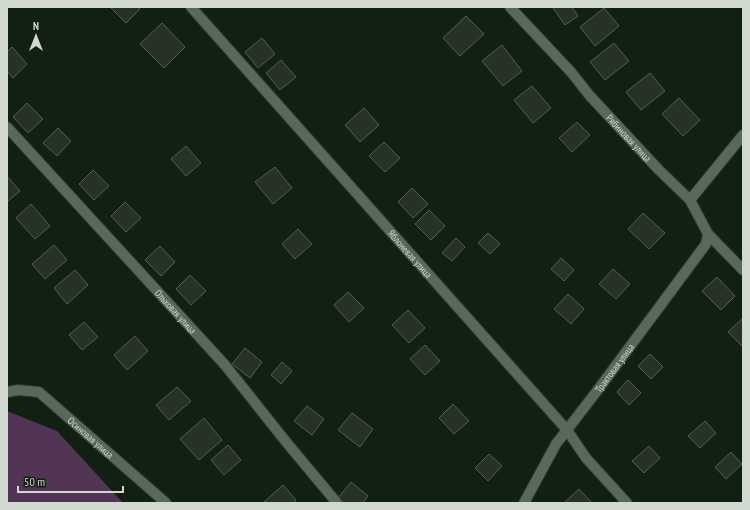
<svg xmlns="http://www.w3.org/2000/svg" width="750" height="510" viewBox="0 0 750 510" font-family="'PT Sans Narrow',sans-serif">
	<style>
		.green { fill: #523454 }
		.building { fill: #253225; stroke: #526052 }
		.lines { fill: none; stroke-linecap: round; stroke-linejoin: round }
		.minor-casing { stroke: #2f362f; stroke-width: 12 }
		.minor { stroke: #596859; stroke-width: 10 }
		.labels { text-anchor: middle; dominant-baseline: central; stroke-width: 3; stroke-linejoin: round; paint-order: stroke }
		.street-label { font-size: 10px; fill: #d0d8d0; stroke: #121f13 }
	</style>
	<rect width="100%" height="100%" fill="#121f13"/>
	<path class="green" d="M7 411 57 431 123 503H7Z"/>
	<g class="building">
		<path d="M110 7H138L140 9 126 23Z"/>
		<path d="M554 7H572L578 16 565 25 553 8Z"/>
		<path d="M604 8 619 26 595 46 580 27Z"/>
		<path d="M466 16 484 34 460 56 443 38Z"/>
		<path d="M162 23 185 47 164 68 140 44Z"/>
		<path d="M262 38 275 54 258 68 245 52Z"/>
		<path d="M614 43 629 61 605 80 590 62Z"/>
		<path d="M502 45 522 71 503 86 482 61Z"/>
		<path d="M12 47 27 64 13 78 7 71V52Z"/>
		<path d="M281 60 296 77 280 90 266 73Z"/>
		<path d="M650 73 665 91 641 110 626 92Z"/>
		<path d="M532 86 551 108 533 123 514 100Z"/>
		<path d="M679 98 700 120 683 136 662 114Z"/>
		<path d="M27 103 43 119 28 133 13 117Z"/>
		<path d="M364 108 379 125 360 142 345 125Z"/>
		<path d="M577 122 590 135 572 152 559 138Z"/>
		<path d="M58 128 71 141 57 156 43 143Z"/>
		<path d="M384 142 400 158 385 172 369 156Z"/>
		<path d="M186 146 201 163 186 176 171 159Z"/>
		<path d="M275 167 292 188 273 204 255 182Z"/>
		<path d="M93 170 109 186 94 200 79 184Z"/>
		<path d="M7 176 20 191 7 202Z"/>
		<path d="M412 188 428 204 413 218 398 202Z"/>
		<path d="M125 202 141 218 126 232 111 216Z"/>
		<path d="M31 204 50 226 35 239 16 218Z"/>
		<path d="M429 210 445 226 431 240 415 224Z"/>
		<path d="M643 213 665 233 649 249 628 229Z"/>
		<path d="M298 229 312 244 295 259 282 244Z"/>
		<path d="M488 233 500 244 490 254 478 243Z"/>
		<path d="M456 238 465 247 452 261 442 253Z"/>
		<path d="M54 245 67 260 45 279 32 264Z"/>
		<path d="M160 246 175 262 161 276 145 260Z"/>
		<path d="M561 258 574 270 564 281 551 269Z"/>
		<path d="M613 269 630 284 616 299 599 284Z"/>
		<path d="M75 270 88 285 67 304 54 288Z"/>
		<path d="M190 275 206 291 191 305 176 289Z"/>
		<path d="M717 277 735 296 721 310 702 291Z"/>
		<path d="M348 292 364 308 349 322 334 305Z"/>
		<path d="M568 294 584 309 571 324 554 309Z"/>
		<path d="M408 310 425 328 409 343 392 325Z"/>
		<path d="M743 318V347L728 332Z"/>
		<path d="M84 322 98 337 82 350 69 335Z"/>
		<path d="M135 336 148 351 127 370 114 355Z"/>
		<path d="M425 345 440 361 425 375 410 359Z"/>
		<path d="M245 348 262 362 250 378 232 364Z"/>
		<path d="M650 354 663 367 651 379 638 366Z"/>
		<path d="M282 362 292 371 281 384 271 375Z"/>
		<path d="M628 380 641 393 629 405 617 392Z"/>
		<path d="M177 387 191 401 169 420 156 405Z"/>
		<path d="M453 404 469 421 454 434 439 418Z"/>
		<path d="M307 406 324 419 312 435 294 421Z"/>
		<path d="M352 413 373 429 360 447 338 430Z"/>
		<path d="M204 418 222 440 199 460 180 439Z"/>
		<path d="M705 421 716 433 700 448 688 436Z"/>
		<path d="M228 445 241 460 224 475 211 460Z"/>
		<path d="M649 446 660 458 644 473 632 461Z"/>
		<path d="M731 452 742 464 726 479 715 467Z"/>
		<path d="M489 454 502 466 488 481 475 468Z"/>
		<path d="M351 482 368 496 363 503H345L338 498Z"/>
		<path d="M283 485 296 500 293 503H263Z"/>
		<path d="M579 489 592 503H564Z"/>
	</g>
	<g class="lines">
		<g class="minor-casing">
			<g id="minor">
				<path id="s1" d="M191 7 567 430 586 458 627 503"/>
				<path id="s2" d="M510 7 571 72 590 96 659 170 690 200 708 234 743 270"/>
				<path id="s3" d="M7 127 225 365 287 443 337 503"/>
				<path d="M690 200 743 135"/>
				<path id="s4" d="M7 392 18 390 39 392 166 503"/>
				<path id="s5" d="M524 503 556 444 597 391 706 244 708 234"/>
			</g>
		</g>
		<use href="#minor" class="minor"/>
	</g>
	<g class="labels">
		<g class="street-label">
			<text stroke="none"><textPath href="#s2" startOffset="177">Рябиновая улица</textPath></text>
			<text stroke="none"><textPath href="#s1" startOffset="330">Яблоневая улица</textPath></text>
			<text stroke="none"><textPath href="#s3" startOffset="250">Ольховая улица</textPath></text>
			<text stroke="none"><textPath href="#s5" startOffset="163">Трактовая улица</textPath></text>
			<text stroke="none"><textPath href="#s4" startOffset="101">Осиновая улица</textPath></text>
		</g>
	</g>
	<rect width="750" height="510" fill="none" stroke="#d0d8d0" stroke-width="16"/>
	<g transform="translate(36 36)" stroke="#121f13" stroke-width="3" paint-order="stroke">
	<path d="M0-3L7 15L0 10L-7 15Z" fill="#d0d8d0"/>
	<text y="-6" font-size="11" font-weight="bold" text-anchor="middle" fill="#d0d8d0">N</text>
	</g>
	<path d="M18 486v6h105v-6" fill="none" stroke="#d0d8d0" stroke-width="2"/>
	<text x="24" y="486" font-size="12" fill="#d0d8d0" stroke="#121f13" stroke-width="3" paint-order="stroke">50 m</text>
</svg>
